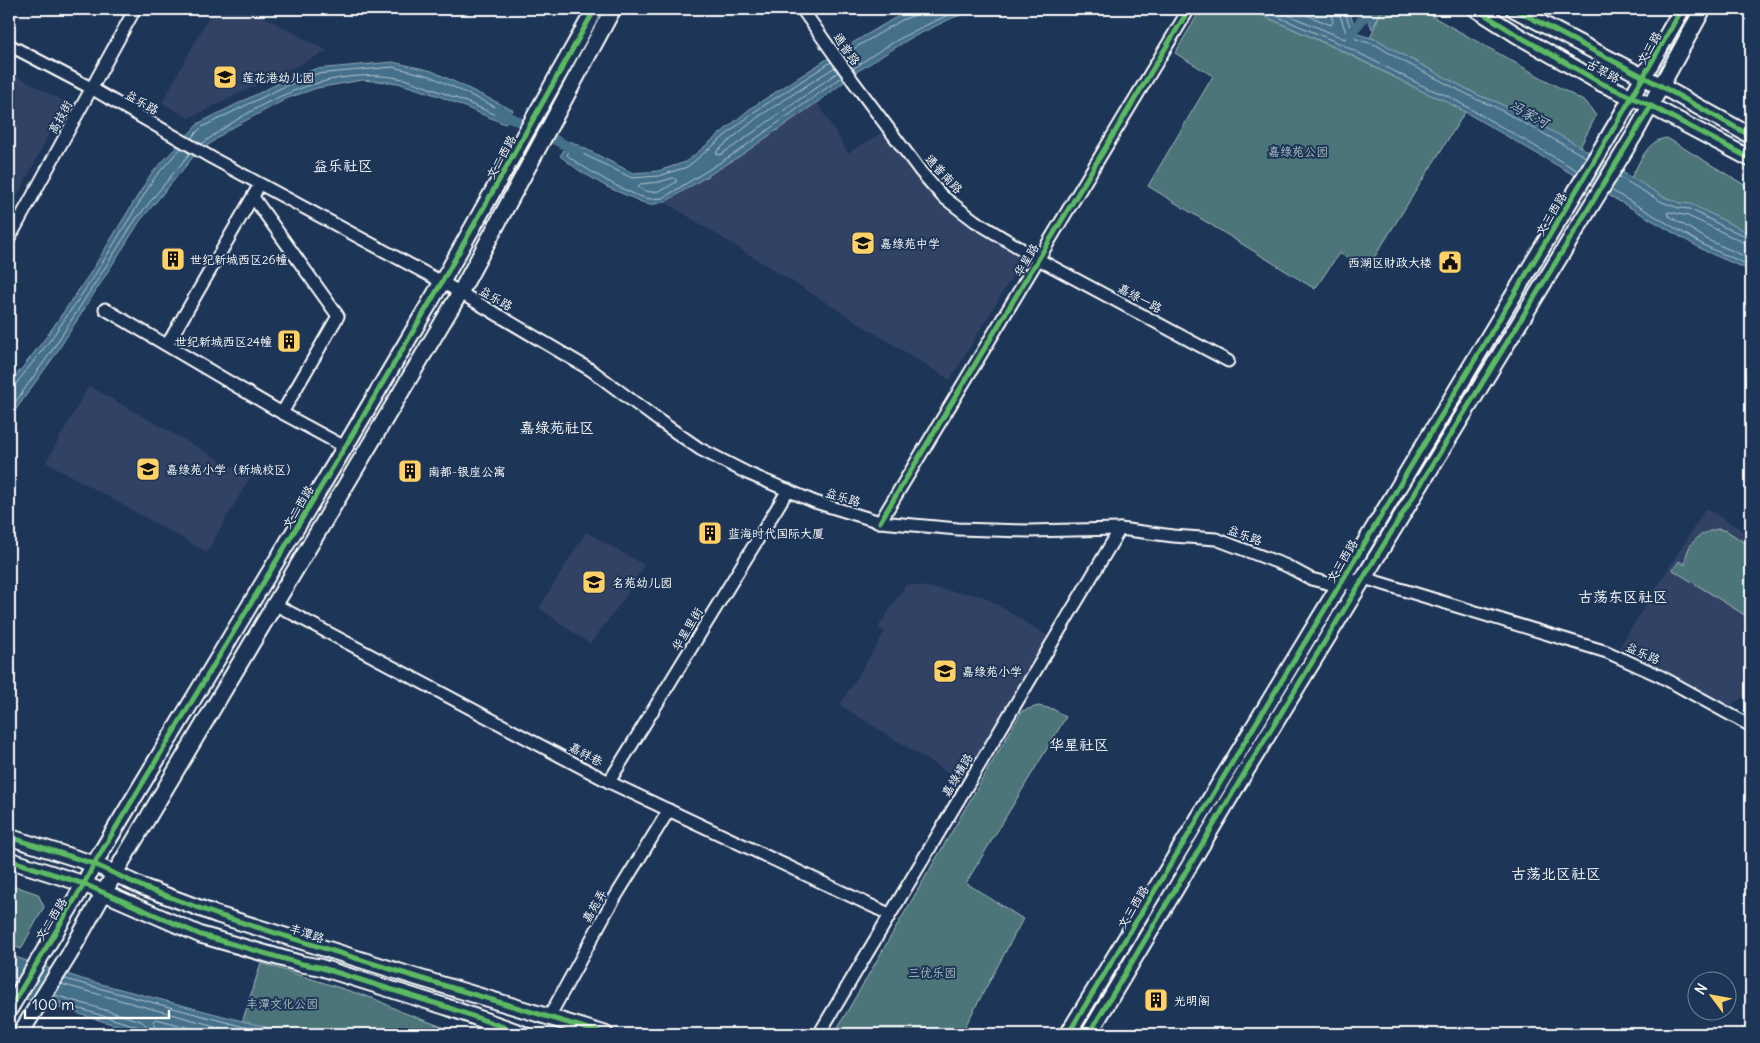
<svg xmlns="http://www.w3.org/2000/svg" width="1760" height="1043" viewBox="0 0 1760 1043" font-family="Delius,'LXGW WenKai TC',sans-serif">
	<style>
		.built { fill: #334365 }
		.green { fill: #4b7479; stroke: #a5babc }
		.water { fill: #44708a; stroke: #8fa9b9 }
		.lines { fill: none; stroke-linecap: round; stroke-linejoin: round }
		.shore { stroke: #b4c6d0; stroke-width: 1 }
		.canal { stroke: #44708a; stroke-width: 10 }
		.minor-casing { stroke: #fff; stroke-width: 15 }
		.major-casing { stroke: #fff; stroke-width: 19 }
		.minor { stroke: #1d3557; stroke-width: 11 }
		.major { stroke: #1d3557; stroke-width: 15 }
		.cycleway-casing { stroke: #1d3557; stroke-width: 8 }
		.cycleway { stroke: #5cba63; stroke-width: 5 }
		.labels { text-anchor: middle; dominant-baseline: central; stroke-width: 4; stroke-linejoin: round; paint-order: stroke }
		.street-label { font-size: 12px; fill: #fff; stroke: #1d3557 }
		.poi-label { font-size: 12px; fill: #fff; stroke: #1d3557; text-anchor: start }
		.park-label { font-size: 12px; fill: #aec0c3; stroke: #1d3557 }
		.water-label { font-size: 14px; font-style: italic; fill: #b4c6d0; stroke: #1d3557 }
		.quarter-label { font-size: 15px; fill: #fff; stroke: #1d3557 }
	</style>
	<rect width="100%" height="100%" fill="#1d3557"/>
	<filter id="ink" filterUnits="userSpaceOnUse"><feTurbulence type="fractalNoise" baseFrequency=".02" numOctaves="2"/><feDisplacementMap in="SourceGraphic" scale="10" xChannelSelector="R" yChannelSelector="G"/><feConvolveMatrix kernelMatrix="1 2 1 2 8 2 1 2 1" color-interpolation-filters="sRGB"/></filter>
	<g filter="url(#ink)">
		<g class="built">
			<path d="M213 9H250L327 51 189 118 162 103Z"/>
			<path d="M9 72 65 102 9 213Z"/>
			<path d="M817 102 848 153 883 132 937 203 971 228 1023 259 950 380 665 202 740 156Z"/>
			<path d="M89 386 250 477 207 552 46 462Z"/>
			<path d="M1706 508 1751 536V691L1729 707 1657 665 1619 648Z"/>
			<path d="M586 532 644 565 624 599 590 644 539 608Z"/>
			<path d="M906 584 983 596 1049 637 961 781 840 705 885 632 878 628Z"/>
		</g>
		<g class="green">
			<path d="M1201 9H1248L1338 49 1426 93 1446 101 1465 112 1367 269 1339 253 1315 289 1148 186 1213 76 1175 53Z"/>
			<path d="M1382 9H1419L1587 103 1596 116 1580 147 1497 102 1480 96 1401 54 1378 40 1370 38Z"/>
			<path d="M1667 138 1751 189V234L1691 205 1680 203 1664 197 1631 178C1640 162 1647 140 1667 138Z"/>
			<path d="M1718 529 1727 531 1751 547V619L1673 570 1679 561 1685 565C1686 544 1698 533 1718 529Z"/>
			<path d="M1038 706 1053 709 1066 717 966 883 1023 919 961 1034H834L1022 711Z"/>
			<path d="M9 884 38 894 44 907 21 949 9 944Z"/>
			<path d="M261 963 375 999 402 1012 448 1029 475 1034H253L240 1029Z"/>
		</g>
		<g class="water">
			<path d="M919 9H980L952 18 909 39 858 71 826 96 740 156 665 202 649 205 607 187 577 169 560 156 570 141 633 173 658 171 686 162 751 108 849 45 900 15Z"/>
			<path d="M1248 9H1348L1358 34 1378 40 1401 54 1480 96 1497 102 1574 143 1664 197 1680 203 1691 204 1751 234V271L1705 251 1446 101 1426 93 1341 50Z"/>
			<path d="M1365 9H1382L1372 29Z"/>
			<path d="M393 62 432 71 513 110 505 124 439 96 398 83 362 80 317 88 288 98 228 130 194 156 140 221 55 355 9 419V385L47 336 89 275 151 174 199 123 279 83 315 69Z"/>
			<path d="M9 955 82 979 292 1034H145L53 1006 9 995Z"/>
		</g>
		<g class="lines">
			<g class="shore">
				<path d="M1260 9 1343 45 1427 88 1448 96 1578 171"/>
				<path d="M1274 9 1345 39 1347 36 1338 9"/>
				<path d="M1292 9 1331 25 1333 22 1330 9"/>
				<path d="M1344 9 1353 35 1356 39 1376 45 1399 59 1478 100 1495 107 1586 157"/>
				<path d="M843 55 902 20 915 15 917 9"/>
				<path d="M831 62 754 112 687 167 659 176 632 178 573 149 570 150 567 155C579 166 636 199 651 199 655 199 659 198 663 198L737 152 842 77"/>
				<path d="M835 67 758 117 717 151V154L720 155 734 146 838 72"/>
				<path d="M853 69C885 45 927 22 965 9"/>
				<path d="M191 138 202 127 281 88 316 74 393 67 430 76 504 111 505 113 504 117H501C476 106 450 95 424 86 415 83 407 79 398 78 327 66 257 102 202 144"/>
				<path d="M1619 177 1662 202 1679 208 1690 209 1724 227 1751 238"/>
				<path d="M674 178 676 180V182C663 190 652 197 638 187L640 184 659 182Z"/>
				<path d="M1611 190 1707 247 1751 266"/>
				<path d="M1751 244 1745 243 1688 216 1670 212 1667 213 1669 216 1710 241 1751 259"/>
				<path d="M9 387 15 385 51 339 93 278 155 177 181 148"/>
				<path d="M9 411 51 352 136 219 190 153"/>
				<path d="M65 979 270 1034"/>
				<path d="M61 984 244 1034"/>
				<path d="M55 995 141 1021 148 1027 149 1034"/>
				<path d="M51 1000 139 1027 142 1030 143 1034"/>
				<path d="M157 1034 153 1021 156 1019 214 1034"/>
			</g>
			<g class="canal">
				<path d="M1350 34 1371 9"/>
				<path d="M498 111 579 152"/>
			</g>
			<g class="minor-casing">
				<g id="minor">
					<path d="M802 9 853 81 921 172 942 196 975 221 1038 259 1228 361"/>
					<path d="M9 45 91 88 212 158 442 282 591 370 658 420 700 449 747 473 815 502 880 522 958 529 1028 531 1120 529 1173 536 1216 539 1287 566 1311 579 1339 586 1364 578 1607 652 1660 676 1751 726"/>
					<path d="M253 197 338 316 282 413"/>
					<path d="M9 239 135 9"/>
					<path d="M105 309 282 413 345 447"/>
					<path d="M167 345 256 191"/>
					<path d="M880 522 1189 9"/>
					<path d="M276 605 609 782 889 914"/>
					<path d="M609 782 788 490"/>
					<path d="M549 1017 608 909 669 810"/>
					<path d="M819 1034 1120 529"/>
				</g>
			</g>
			<g class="major-casing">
				<g id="major">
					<path d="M1476 9 1517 35 1601 83 1651 106 1751 159"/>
					<path d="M1514 9 1661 86 1751 136"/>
					<path d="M9 837 94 864 143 887 218 915 416 977 605 1034"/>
					<path d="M9 860 84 884 201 935 302 964 319 967 447 1007 523 1034"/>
					<path d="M9 1010 84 884 94 864 345 447 442 282 595 9"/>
					<path d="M20 1034 69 955 115 873 460 293 613 9"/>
					<path d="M1068 1034 1339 586 1618 121 1682 9"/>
					<path d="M1089 1034 1241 779 1636 132 1703 9"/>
				</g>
			</g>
			<use href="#minor" class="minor"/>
			<use href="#major" class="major"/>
			<g class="cycleway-casing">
				<g id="cycleway">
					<path d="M1476 9 1517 35 1601 83 1651 106 1751 159"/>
					<path d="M1514 9 1661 86 1751 136"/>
					<path d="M880 522 1189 9"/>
					<path d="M9 837 94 864 143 887 218 915 416 977 605 1034"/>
					<path d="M9 860 84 884 201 935 302 964 319 967 447 1007 523 1034"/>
					<path d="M9 1010 84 884 94 864 345 447 442 282 595 9"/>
					<path d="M1068 1034 1339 586 1618 121 1682 9"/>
					<path d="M1089 1034 1241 779 1651 106"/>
				</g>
			</g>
			<use href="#cycleway" class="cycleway"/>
		</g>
	</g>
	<defs>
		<g id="school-square" transform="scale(1.25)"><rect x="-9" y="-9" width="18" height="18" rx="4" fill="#ffd166" stroke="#1d3557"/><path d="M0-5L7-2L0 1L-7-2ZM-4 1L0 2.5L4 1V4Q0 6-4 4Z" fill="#111"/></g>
		<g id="building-square" transform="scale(1.25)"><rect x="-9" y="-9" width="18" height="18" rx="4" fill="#ffd166" stroke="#1d3557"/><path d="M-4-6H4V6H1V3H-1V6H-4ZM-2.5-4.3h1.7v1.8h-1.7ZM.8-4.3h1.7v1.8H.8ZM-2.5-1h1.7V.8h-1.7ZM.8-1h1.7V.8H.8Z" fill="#111"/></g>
		<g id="civic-square" transform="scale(1.25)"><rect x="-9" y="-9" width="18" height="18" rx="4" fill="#ffd166" stroke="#1d3557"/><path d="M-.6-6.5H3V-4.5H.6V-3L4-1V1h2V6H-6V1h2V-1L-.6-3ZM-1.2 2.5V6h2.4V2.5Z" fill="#111"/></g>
	</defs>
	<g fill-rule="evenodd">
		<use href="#school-square" x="225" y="77"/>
		<use href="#school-square" x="863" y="243"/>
		<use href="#building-square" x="173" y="259"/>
		<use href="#civic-square" x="1450" y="262"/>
		<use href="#building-square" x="289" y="341"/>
		<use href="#school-square" x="148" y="469"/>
		<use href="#building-square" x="410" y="471"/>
		<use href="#building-square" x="710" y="533"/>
		<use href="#school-square" x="594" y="582"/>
		<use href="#school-square" x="945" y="671"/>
		<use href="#building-square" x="1156" y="1000"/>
	</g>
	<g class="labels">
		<g class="street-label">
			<text transform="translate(1649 48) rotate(-60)">文三路</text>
			<text transform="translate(847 49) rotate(55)">通普路</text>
			<text transform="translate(1603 71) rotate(27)">古翠路</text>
			<text transform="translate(142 102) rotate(30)">益乐路</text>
			<text transform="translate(60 117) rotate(-61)">高技街</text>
			<text transform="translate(501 157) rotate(-61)">文二西路</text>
			<text transform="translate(944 174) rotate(47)">通普南路</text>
			<text transform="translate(1551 214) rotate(-59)">文三西路</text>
			<text transform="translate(1026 260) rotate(-59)">华星路</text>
			<text transform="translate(496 298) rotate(30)">益乐路</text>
			<text transform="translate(1140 298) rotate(28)">嘉绿一路</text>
			<text transform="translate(843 497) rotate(17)">益乐路</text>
			<text transform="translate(298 507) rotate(-59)">文二西路</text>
			<text transform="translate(1245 535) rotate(20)">益乐路</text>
			<text transform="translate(1342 561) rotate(-59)">文三西路</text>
			<text transform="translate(687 629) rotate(-59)">华星里街</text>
			<text transform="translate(1643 653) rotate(24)">益乐路</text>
			<text transform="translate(586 754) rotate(28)">嘉祥巷</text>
			<text transform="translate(957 775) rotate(-59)">嘉绿横路</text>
			<text transform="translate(594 906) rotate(-60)">嘉苑弄</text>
			<text transform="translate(1133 907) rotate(-59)">文三西路</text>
			<text transform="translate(51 919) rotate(-58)">文二西路</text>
			<text transform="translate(307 933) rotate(18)">丰潭路</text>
		</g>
		<g class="poi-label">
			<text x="242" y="77">莲花港幼儿园</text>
			<text x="880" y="243">嘉绿苑中学</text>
			<text x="190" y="259">世纪新城西区26幢</text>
			<text x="1432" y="262" text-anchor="end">西湖区财政大楼</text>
			<text x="272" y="341" text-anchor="end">世纪新城西区24幢</text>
			<text x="166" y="469">嘉绿苑小学（新城校区）</text>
			<text x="428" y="471">南都-银座公寓</text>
			<text x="728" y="533">蓝海时代国际大厦</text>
			<text x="612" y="582">名苑幼儿园</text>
			<text x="962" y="671">嘉绿苑小学</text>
			<text x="1174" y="1000">光明阁</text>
		</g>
		<g class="park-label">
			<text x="1298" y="151">嘉绿苑公园</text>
			<text x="932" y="972">三优乐园</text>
			<text x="282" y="1003">丰潭文化公园</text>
		</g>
		<g class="water-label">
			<text transform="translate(1529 114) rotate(28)">冯家河</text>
		</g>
		<g class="quarter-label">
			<text x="343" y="165">益乐社区</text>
			<text x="557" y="427">嘉绿苑社区</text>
			<text x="1623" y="596">古荡东区社区</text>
			<text x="1079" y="744">华星社区</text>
			<text x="1556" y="873">古荡北区社区</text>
		</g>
	</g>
	<rect width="1760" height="1043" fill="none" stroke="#1d3557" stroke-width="30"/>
	<rect x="15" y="15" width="1730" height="1013" fill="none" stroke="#fff" stroke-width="2" filter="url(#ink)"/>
	<g transform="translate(1712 996) rotate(302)"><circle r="24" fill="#1d3557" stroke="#77869a"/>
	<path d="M0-4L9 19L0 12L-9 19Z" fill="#ffd166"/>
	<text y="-8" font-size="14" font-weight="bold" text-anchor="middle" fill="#ffffff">N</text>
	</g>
	<path d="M25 1010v8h144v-8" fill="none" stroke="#ffffff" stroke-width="2.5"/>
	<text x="32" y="1010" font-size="15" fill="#ffffff" stroke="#1d3557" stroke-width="4" paint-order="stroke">100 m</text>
</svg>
